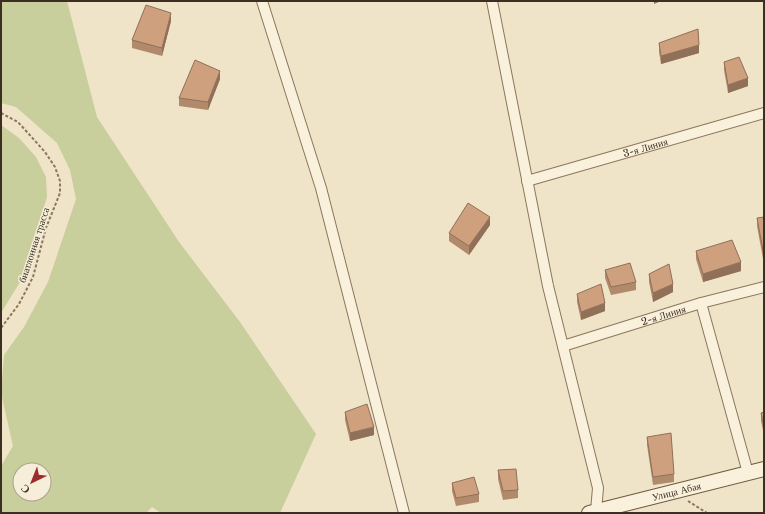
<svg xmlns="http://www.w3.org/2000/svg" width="765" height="514" viewBox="0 0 765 514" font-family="'Libre Baskerville',serif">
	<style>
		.green { fill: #c8ce9c; fill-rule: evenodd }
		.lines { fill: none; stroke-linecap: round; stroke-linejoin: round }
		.street-casing { stroke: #8c765d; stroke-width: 12 }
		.secondary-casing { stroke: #6e5740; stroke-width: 16 }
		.path { stroke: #8c765d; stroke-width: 2; stroke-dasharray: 3 2; stroke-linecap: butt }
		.street { stroke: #f9f1dc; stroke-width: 10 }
		.secondary { stroke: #f9f1dc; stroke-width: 14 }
		.wall { fill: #b18a6c }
		.shaded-wall { fill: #907058 }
		.building { fill: #cea07e; stroke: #907058 }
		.labels { text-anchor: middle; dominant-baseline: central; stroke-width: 3; stroke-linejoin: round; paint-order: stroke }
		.street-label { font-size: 10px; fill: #3c2e20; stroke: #f6eed8 }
	</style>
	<rect width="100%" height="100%" fill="#efe4c8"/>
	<g class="green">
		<path d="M1 1H67L97 117 179 242 240 322 316 434 280 513H161L152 507 146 513H1V466L13 446 1 393 4 355 24 327 48 282 76 199 70 170 57 143 16 107 1 103ZM20 470H44V494H20Z"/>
		<path d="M1 125 19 138 36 157 46 177 47 197 20 282 1 313Z"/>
	</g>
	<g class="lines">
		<g class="street-casing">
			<g id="street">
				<path d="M262 1 321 188 404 513"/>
				<path d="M492 1 548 286 598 488 596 511"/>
				<path id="s1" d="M527 181 764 113"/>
				<path d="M701 303 748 473"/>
				<path id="s2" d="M563 346 701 303 764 287"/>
			</g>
		</g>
		<g class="secondary-casing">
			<g id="secondary">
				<path id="s3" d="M589 513 764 469"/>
			</g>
		</g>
		<g class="path">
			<path d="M1 113 18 122 45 152 55 167 60 181V193L46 228 33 277 19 304 1 328"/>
			<path d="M688 501 707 513"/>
		</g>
		<use href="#street" class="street"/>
		<use href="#secondary" class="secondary"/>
	</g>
	<g class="wall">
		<path d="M171 21 162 56 132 48V40Z"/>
		<path d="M659 43 699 53 661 64 659 52Z"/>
		<path d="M724 62 748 86 728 93 724 70Z"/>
		<path d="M220 79 208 110 179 106V98Z"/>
		<path d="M764 217V264L757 226V218Z"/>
		<path d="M490 225 469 255 449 241V233Z"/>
		<path d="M696 251 741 271 703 282 696 259Z"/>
		<path d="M605 270 636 282V290L611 295 605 278Z"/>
		<path d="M649 274 673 292 653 302 649 282Z"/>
		<path d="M577 294 605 311 581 320 577 302Z"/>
		<path d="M345 412 374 435 350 441 345 420Z"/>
		<path d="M764 412V435L761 421V413Z"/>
		<path d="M647 437 674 474V482L653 485 647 445Z"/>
		<path d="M498 470 518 490V498L503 500 498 479Z"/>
		<path d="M452 483 479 494V502L456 506 452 491Z"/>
	</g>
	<g class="shaded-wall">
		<path d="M654 1H661L654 4Z"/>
		<path d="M171 13V21L162 56V48Z"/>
		<path d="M699 45V53L661 64V56Z"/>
		<path d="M220 71V79L208 110V102Z"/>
		<path d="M748 78V86L728 93V85Z"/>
		<path d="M490 217V225L469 255V246Z"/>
		<path d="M741 262V271L703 282V274Z"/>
		<path d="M673 284V292L653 302V293Z"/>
		<path d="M605 303V311L581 320V312Z"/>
		<path d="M374 427V435L350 441V433Z"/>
	</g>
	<g class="building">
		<path d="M146 5 171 13 162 48 132 40Z"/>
		<path d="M698 29 699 45 661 56 659 43Z"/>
		<path d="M739 57 748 78 728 85 724 62Z"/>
		<path d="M195 60 220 71 208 102 179 98Z"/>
		<path d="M468 203 490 217 469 246 449 233Z"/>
		<path d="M764 217V256L757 218Z"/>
		<path d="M732 240 741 262 703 274 696 251Z"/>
		<path d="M630 263 636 282 611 287 605 270Z"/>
		<path d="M669 264 673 284 653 293 649 274Z"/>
		<path d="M601 284 605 303 581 312 577 294Z"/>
		<path d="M367 404 374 427 350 433 345 412Z"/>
		<path d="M764 412V427L761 413Z"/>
		<path d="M671 433 674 474 653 477 647 437Z"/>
		<path d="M516 469 518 490 503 491 498 470Z"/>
		<path d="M474 477 479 494 456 498 452 483Z"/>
	</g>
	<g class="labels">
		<g class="street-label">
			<text stroke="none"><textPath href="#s1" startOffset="123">3-я Линия</textPath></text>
			<text transform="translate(34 245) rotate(-72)">биатлонная трасса</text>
			<text stroke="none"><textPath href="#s2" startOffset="105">2-я Линия</textPath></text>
			<text stroke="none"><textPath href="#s3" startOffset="90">Улица Абая</textPath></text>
		</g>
	</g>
	<rect width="765" height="514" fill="none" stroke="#3c2e20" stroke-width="4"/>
	<g transform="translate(32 482) rotate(223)"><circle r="19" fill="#f6eed8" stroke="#aca18e"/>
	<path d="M0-3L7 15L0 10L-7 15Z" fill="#9c2c2c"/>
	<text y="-6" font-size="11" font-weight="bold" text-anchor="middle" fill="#3c2e20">С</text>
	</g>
</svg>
